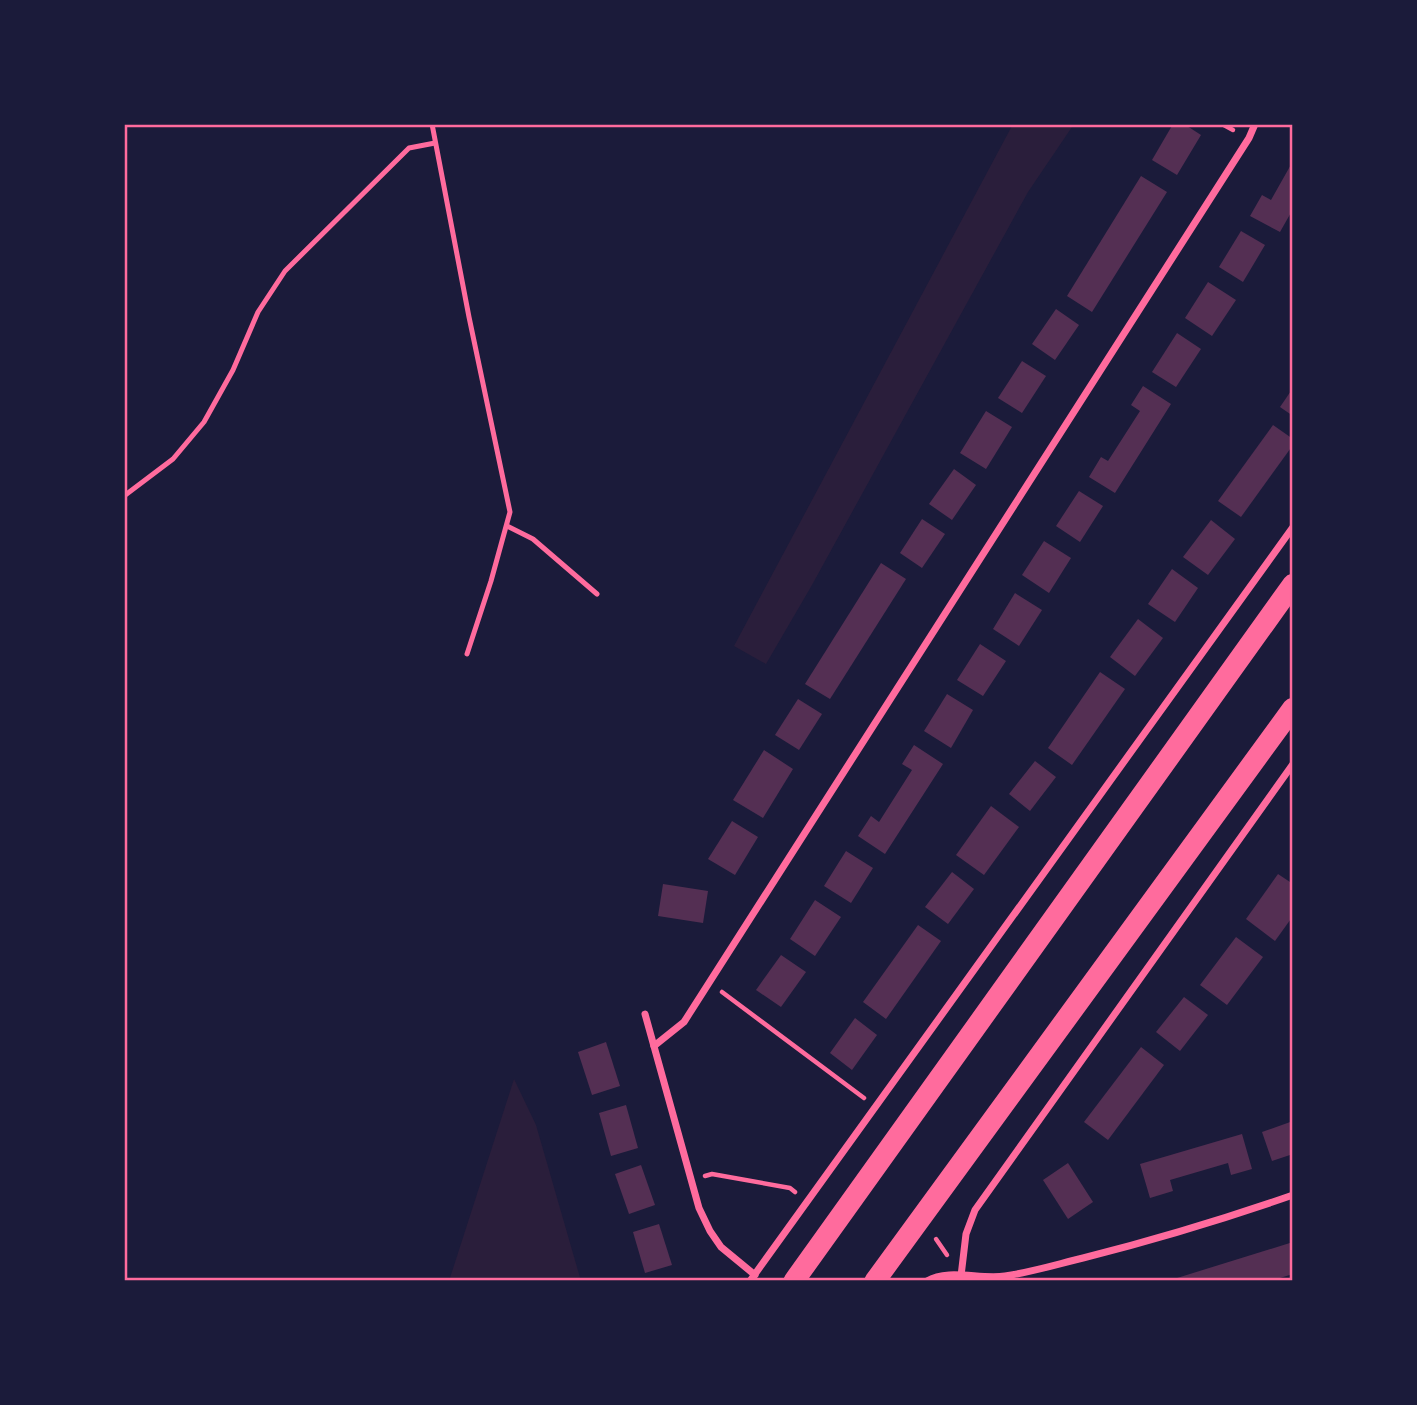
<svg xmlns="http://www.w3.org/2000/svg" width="1417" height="1405" viewBox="0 0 1417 1405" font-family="Literata,serif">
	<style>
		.green { fill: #2a1e3b }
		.building { fill: #542f53 }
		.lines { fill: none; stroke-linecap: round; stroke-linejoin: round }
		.path { stroke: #ff6b9d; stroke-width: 4.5 }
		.service { stroke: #ff6b9d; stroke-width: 5 }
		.minor { stroke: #ff6b9d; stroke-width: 7 }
		.motorway { stroke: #ff6b9d; stroke-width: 21 }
		.neatline { fill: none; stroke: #ff6b9d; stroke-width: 2.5 }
	</style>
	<rect width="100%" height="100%" fill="#1b1b3a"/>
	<g class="green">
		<path d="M1013 124H1074L1028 192 812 585 766 664 734 646Z"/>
		<path d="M514 1079 536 1125 581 1281H449Z"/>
	</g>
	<g class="building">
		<path d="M1173 124H1184L1201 135 1177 175 1152 160Z"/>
		<path d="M1293 161V209L1280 232 1250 216 1262 195 1271 200Z"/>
		<path d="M1141 176 1167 192 1092 312 1067 296Z"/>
		<path d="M1241 231 1265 245 1243 282 1219 267Z"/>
		<path d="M1208 282 1236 300 1212 336 1185 318Z"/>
		<path d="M1056 309 1079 325 1055 360 1032 344Z"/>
		<path d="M1177 333 1201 349 1176 387 1152 372Z"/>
		<path d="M1022 361 1046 376 1022 413 998 398Z"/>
		<path d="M1143 386 1171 404 1115 493 1089 477 1101 457 1108 461 1140 411 1131 405Z"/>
		<path d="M1293 388V416L1280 407Z"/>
		<path d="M986 411 1012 427 986 469 960 453Z"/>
		<path d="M1273 425 1293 439V445L1241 517 1218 501Z"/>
		<path d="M954 469 976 485 952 520 929 504Z"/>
		<path d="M1079 491 1103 506 1080 542 1056 526Z"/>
		<path d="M922 519 945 534 922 568 900 553Z"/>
		<path d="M1211 520 1235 539 1208 575 1183 557Z"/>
		<path d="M1044 541 1071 558 1049 593 1022 575Z"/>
		<path d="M881 563 906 579 830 699 805 684Z"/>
		<path d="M1172 569 1198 588 1175 622 1148 604Z"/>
		<path d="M1015 593 1042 610 1019 646 993 629Z"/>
		<path d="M1138 619 1163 638 1135 676 1110 657Z"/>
		<path d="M980 644 1006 661 983 696 957 680Z"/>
		<path d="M1100 672 1125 689 1072 765 1048 748Z"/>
		<path d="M947 694 973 710 951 748 924 731Z"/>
		<path d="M798 699 822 714 799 750 775 735Z"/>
		<path d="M914 745 943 764 885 854 858 836 871 816 879 822 912 770 902 764Z"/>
		<path d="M764 750 793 769 763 818 733 800Z"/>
		<path d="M1035 761 1056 777 1030 811 1009 794Z"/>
		<path d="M991 806 1019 827 984 875 956 855Z"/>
		<path d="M732 821 758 837 735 875 708 859Z"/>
		<path d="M846 851 873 868 851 903 824 886Z"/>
		<path d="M952 872 974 889 948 924 925 907Z"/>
		<path d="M1278 874 1293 884V916L1275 941 1246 919Z"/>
		<path d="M663 884 708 891 703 923 658 916Z"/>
		<path d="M815 900 841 917 815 956 790 939Z"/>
		<path d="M918 925 941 941 886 1019 863 1002Z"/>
		<path d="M1236 937 1263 957 1227 1005 1200 985Z"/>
		<path d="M781 955 806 972 781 1007 756 990Z"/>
		<path d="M1184 997 1208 1015 1180 1051 1156 1032Z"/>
		<path d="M855 1018 877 1035 852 1070 830 1053Z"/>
		<path d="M606 1042 620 1086 592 1095 578 1052Z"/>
		<path d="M1141 1047 1164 1065 1108 1140 1084 1122Z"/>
		<path d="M626 1105 638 1148 611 1156 599 1113Z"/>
		<path d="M1293 1121V1154L1272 1161 1262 1132Z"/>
		<path d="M1242 1134 1252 1169 1231 1175 1228 1163 1170 1180 1173 1191 1150 1198 1140 1164Z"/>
		<path d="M1068 1163 1093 1202 1068 1219 1043 1180Z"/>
		<path d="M641 1165 655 1205 629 1214 615 1174Z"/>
		<path d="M659 1224 672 1265 645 1273 633 1232Z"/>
		<path d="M1293 1242V1274L1270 1281H1178L1177 1278Z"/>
	</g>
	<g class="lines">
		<g class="path">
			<path d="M1222 124 1233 130"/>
			<path d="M722 992 864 1098"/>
			<path d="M705 1176 712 1174 790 1188 795 1192"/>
			<path d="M936 1239 947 1255"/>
		</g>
		<g class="service">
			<path d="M432 124 469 317 510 512 491 581 467 654"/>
			<path d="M124 496 173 459 204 422 233 370 258 312 285 271 409 148 435 143"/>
			<path d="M507 526 533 539 597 594"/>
		</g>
		<g class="minor">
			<path d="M645 1014 699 1208 710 1231 721 1247 755 1275"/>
			<path d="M654 1046 684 1022 1249 138 1255 124"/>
			<path d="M961 1276 966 1234 975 1210 1293 764"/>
			<path d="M750 1281 1293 527"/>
			<path d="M927 1281C949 1268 980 1280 1005 1276 1032 1272 1058 1264 1083 1258 1154 1240 1224 1219 1293 1195"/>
		</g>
		<g class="motorway">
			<path d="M794 1281 1293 584"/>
			<path d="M875 1281 1293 708"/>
		</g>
	</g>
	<rect width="1417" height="1405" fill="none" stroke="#1b1b3a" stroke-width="252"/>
	<rect x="126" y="126" width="1165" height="1153" class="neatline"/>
</svg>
